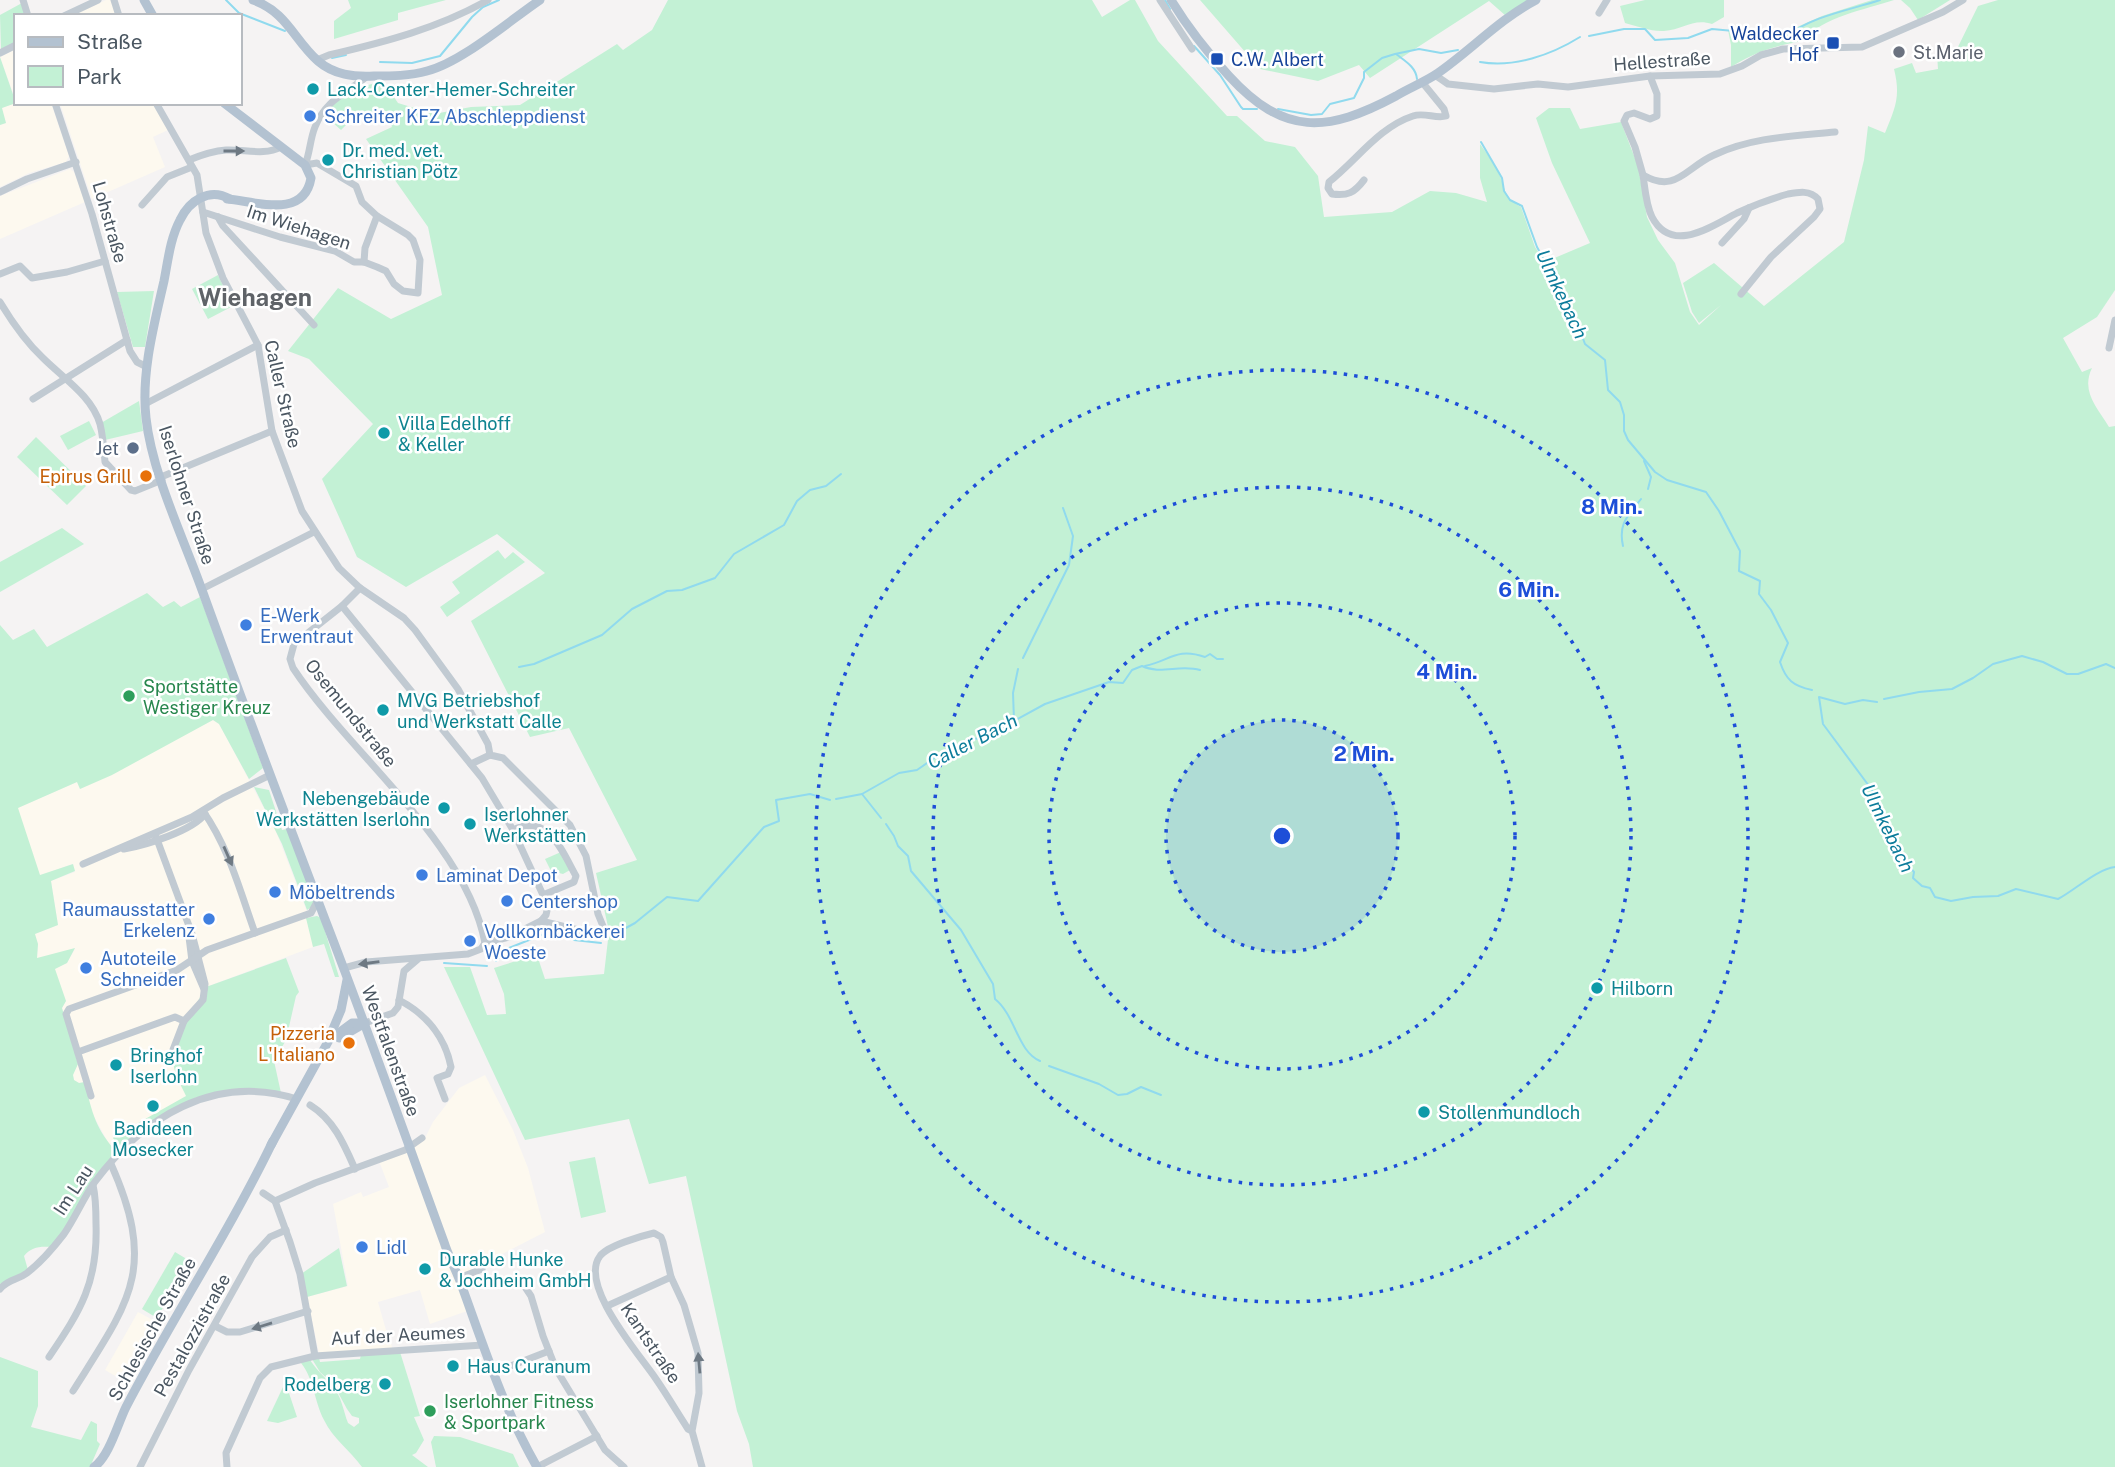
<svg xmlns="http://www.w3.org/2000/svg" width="2115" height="1467" viewBox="0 0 2115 1467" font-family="'Public Sans',sans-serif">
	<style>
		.commercial { fill: #fdf9ef }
		.green { fill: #c3f1d5 }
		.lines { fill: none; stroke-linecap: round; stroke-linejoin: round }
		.stream { stroke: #90daee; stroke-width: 2 }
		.minor { stroke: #c1cad2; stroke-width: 7 }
		.major { stroke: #b3c2d1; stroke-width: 9 }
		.oneway { fill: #6e7983 }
		.ring { fill: none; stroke: #1d4ed8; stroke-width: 3.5; stroke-dasharray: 3.5 7 }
		.transit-dot { fill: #1a4fb4; stroke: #fff; stroke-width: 2.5 }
		.worship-dot { fill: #6b7280; stroke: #fff; stroke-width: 2.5 }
		.culture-dot { fill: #0f9aa8; stroke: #fff; stroke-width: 2.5 }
		.shop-dot { fill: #3f7fe0; stroke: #fff; stroke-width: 2.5 }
		.service-dot { fill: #5c6f8a; stroke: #fff; stroke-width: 2.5 }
		.food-dot { fill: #e8710a; stroke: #fff; stroke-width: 2.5 }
		.leisure-dot { fill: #2e9e5b; stroke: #fff; stroke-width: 2.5 }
		.labels { text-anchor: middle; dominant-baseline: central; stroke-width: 5; stroke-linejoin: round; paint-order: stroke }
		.transit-label { font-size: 18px; fill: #164399; stroke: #fff; text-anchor: end }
		.worship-label { font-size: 18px; fill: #5b616d; stroke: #fff; text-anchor: start }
		.street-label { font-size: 18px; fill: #4a5661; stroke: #fff }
		.culture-label { font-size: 18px; fill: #0d838f; stroke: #fff; text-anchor: start }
		.shop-label { font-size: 18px; fill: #366cbe; stroke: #fff; text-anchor: start }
		.service-label { font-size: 18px; fill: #4e5e75; stroke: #fff; text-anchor: end }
		.food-label { font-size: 18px; fill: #c56008; stroke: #fff; text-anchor: end }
		.leisure-label { font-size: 18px; fill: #27864d; stroke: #fff; text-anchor: start }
		.water-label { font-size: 19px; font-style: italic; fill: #0c7c9b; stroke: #fff }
		.district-label { font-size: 24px; font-weight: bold; fill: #5f6368; stroke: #fff }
		.centre { fill: #1d4ed8; stroke: #fff; stroke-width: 3.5 }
		.ring-label { font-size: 21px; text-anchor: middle; font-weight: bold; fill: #1d4ed8; stroke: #fff; stroke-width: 5; stroke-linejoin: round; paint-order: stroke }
	</style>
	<rect width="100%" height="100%" fill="#f5f3f3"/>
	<g class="commercial">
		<path d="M106 0H111L116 16H72Z"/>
		<path d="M16 49V101L0 57Z"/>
		<path d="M16 103H51L69 156 66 162 29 173 0 187V125L6 123 1 108Z"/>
		<path d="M60 103H154L168 130 153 137 165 167 92 199Z"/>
		<path d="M70 169 74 172 85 202 0 239V196Z"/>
		<path d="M213 720 219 724 275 829 309 917 313 947 206 987 173 1058 175 1070 188 1098 109 1144 91 1111 85 1082 79 1083 74 1080 73 1075 74 1045 62 1008 66 1001 54 969 67 963 75 949 37 959 38 944 34 934 58 925 51 881 75 872 72 864 40 876 17 808 77 782 80 789Z"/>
		<path d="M485 1075 513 1130 528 1168 545 1232 463 1274 470 1310 430 1324 420 1290 378 1302 386 1330H389L392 1348 319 1353 307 1297 348 1286 333 1204 361 1192 363 1197 389 1187 379 1161 424 1140 433 1122 459 1088Z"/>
		<path d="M138 1312 162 1325 129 1384 105 1370Z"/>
	</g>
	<g class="green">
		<path d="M348 0H446L398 13V20L334 39V21L351 8Z"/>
		<path d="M668 0H1092L1102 17 1130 0H1135L1158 41 1227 116H1237L1265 141 1295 147 1318 176 1324 217 1392 212 1430 191 1456 193 1487 202 1480 178V144C1487 154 1494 163 1499 174 1507 191 1502 196 1521 207L1535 247 1545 262 1590 243 1552 163 1536 118 1549 108H1570L1580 129 1621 122 1638 166 1647 217 1658 240 1675 263 1690 312 1699 325 1721 305 1699 323 1692 312 1683 283 1714 263 1764 306 1844 242 1864 160 1868 126 1885 133C1895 108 1901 97 1894 69L1912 63 1916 73 1938 69 1937 54 1950 50 1955 53 1978 6 1998 0H2115V290L2097 317 2063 338 2082 372 2092 368C2081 391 2096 406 2109 427L2115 426V1467H753L749 1444 737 1411 686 1176 649 1184 629 1119 525 1140 444 967H470L487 1015 506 1014 504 994 494 968 532 956 539 961 545 979 604 974 609 931 596 873 637 860 569 728 530 737 471 621 545 573 497 534 406 587 357 557 322 479 373 424 309 359 288 351 338 288 391 319 442 295 428 227 366 139 392 127 384 110 350 121 341 130 324 115C345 91 353 89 383 81L398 103 434 114 471 107 520 105 617 44 623 50 652 30Z"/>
		<path d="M1200 0H1532L1506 16 1489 1 1370 78 1359 65 1318 81 1260 69Z"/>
		<path d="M1645 0H1724V17L1712 24C1693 18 1683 30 1664 31 1652 32 1637 26 1625 23L1620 6Z"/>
		<path d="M1872 0H1894C1865 10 1823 16 1803 41 1774 46 1757 51 1731 67V45L1728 30 1785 34 1797 27 1822 16Z"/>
		<path d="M1901 0H1950L1918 20 1910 8Z"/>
		<path d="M22 3 27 16H16V43L1 50 0 15Z"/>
		<path d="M0 57 16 103 2 108 6 123 0 125Z"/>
		<path d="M218 275 233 306 208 319 192 289Z"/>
		<path d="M154 291 145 347H133L117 292Z"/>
		<path d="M139 401 143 431 105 440 101 423Z"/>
		<path d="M89 421 96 435 68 450 60 436Z"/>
		<path d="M36 437 86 486 67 505 17 457Z"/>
		<path d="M62 528 84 544 0 592V562Z"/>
		<path d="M498 550 505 559 513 552 525 562 447 617 440 607 460 593 452 582Z"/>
		<path d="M147 593 163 607 174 601 181 607 200 597 263 768 249 779 219 724 213 720 112 775 80 789 77 782 18 808 40 875 73 864 75 871 51 881 58 925 35 934 38 944 37 958 75 948 67 963 55 969 66 1001 62 1008 78 1064 73 1075 74 1080 79 1083 85 1082C92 1114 96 1129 118 1154L51 1247C40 1246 31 1247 24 1256L28 1270 0 1284V625L13 640 34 629 47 647Z"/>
		<path d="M254 787 269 790 282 830 287 829 314 899 313 906 307 910 282 844Z"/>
		<path d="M561 852 570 870 563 874 551 871 545 859Z"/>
		<path d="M317 916 321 918 339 977H335L324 944 313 947 306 918Z"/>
		<path d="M286 958 299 992 296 996 286 1040 274 1061 281 1093 210 1094 195 1098 120 1148 113 1138 115 1136 186 1096C181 1085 173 1072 173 1059 175 1033 194 1009 206 987Z"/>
		<path d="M595 1157 606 1212 581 1218 569 1162Z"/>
		<path d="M339 1248 347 1286 307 1297 301 1274Z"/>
		<path d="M175 1252 190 1261 157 1318 142 1309Z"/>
		<path d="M400 1352 420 1416 414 1417 424 1440 416 1453 412 1455 428 1467H362C350 1450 333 1439 324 1420 314 1401 314 1379 301 1363L309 1358C315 1369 324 1376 332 1385 342 1397 343 1410 348 1423L354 1427 359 1423V1418L352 1416 347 1409 334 1385 320 1372 312 1359 319 1358 320 1362 360 1359 361 1355Z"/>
		<path d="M0 1357 38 1371V1406L31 1427 81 1440 91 1421 97 1424V1441L100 1444 90 1467H0Z"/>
		<path d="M283 1387 288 1390 297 1417 278 1423 267 1421Z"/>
		<path d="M434 1436 460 1437 513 1454 519 1467H436L431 1442Z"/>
	</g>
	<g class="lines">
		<g class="stream">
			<path d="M226 0 239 13 285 31"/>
			<path d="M1165 0 1170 9"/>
			<path d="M1589 36 1624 29H1645L1655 40 1688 38 1712 29 1787 36C1812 16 1850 10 1880 0"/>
			<path d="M1194 46 1220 75 1241 107 1243 109H1257"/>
			<path d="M1396 54C1405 61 1416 67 1417 79"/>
			<path d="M332 58 346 55"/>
			<path d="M380 62 412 63 440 56 472 17 483 7 499 0"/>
			<path d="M1480 62C1514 68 1551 55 1580 37"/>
			<path d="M1278 109 1311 115 1322 114 1330 104 1354 98 1364 78V72L1382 58 1395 54 1419 49 1441 53 1458 50"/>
			<path d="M1481 142 1502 178 1504 191 1510 200 1522 206 1537 247 1556 281 1564 302 1572 318 1578 325 1585 344 1605 360 1608 390 1620 402 1624 415V431L1628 440 1655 472 1667 480 1706 492 1719 511 1740 551 1739 571 1760 581 1759 594 1771 610 1788 643 1780 662C1786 680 1793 686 1812 690"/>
			<path d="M1644 461 1651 477 1648 489"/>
			<path d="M1623 546C1618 523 1628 516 1641 499"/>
			<path d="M1023 658 1069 565 1073 536 1063 508"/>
			<path d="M1145 666C1170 661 1176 647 1205 657L1210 654 1217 659H1223"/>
			<path d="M519 667 534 664 602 635 632 609 667 591 682 590 715 578 734 554 784 525 797 501 810 490 826 486 841 474"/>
			<path d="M1884 699 1919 692 1952 689 1973 678 1993 664 2022 656 2043 662 2067 674H2078L2106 664 2115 668"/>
			<path d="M1877 702 1863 700 1845 704 1819 697 1823 724 1872 790 1888 834 1906 863 1914 872 1913 878 1922 886 1930 888 1935 897 1951 901 1973 897 1998 896 2016 889 2058 899C2075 890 2097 869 2115 867"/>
			<path d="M1014 720 1013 693 1018 669"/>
			<path d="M862 794 881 818"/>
			<path d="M836 799 862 794 899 773 917 770 943 752 960 750 973 739 983 738 1045 704 1109 682 1123 683 1132 670 1142 666C1160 675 1180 664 1200 670"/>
			<path d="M886 824 894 836 898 846 908 856 911 871 961 930 993 984 995 999C1016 1016 1017 1051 1040 1061"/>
			<path d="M613 935 635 923 667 897 698 901 764 827 779 821 776 800 810 794 830 800"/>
			<path d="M496 961 509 948 549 932 568 935 574 940 601 943"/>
			<path d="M444 963 487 966"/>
			<path d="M1049 1066 1099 1084 1118 1095 1127 1094 1141 1087 1161 1095"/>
		</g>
		<g class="minor">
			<path d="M23 0 28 16"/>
			<path d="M114 0 119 16"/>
			<path d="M1160 0 1192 49"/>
			<path d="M1599 13 1607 0"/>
			<path d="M64 16 98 0"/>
			<path d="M0 53 16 45"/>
			<path d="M317 60 329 55C385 42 439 28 488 0"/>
			<path d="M1435 75 1448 84 1494 89 1538 84 1568 87 1650 76 1720 74 1742 66 1761 55 1783 49 1862 47 1943 12 1963 0"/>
			<path d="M1650 76 1657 94V116L1650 119 1634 113 1627 115 1624 121 1635 147 1643 175C1676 194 1685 168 1714 155 1751 137 1795 136 1835 132"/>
			<path d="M55 103 92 214 130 351 137 362 147 367"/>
			<path d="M156 103 197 175 206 233 223 278 258 345 272 431 302 511 339 568 360 588 404 618 415 630 458 689 488 744 490 755 503 758 570 825 586 856 598 914 605 931 595 934 541 921 509 937 485 943 481 949 468 954 366 962 344 968"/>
			<path d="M189 160C201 155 212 151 226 150 244 149 264 156 281 147"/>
			<path d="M1643 175C1645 189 1646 205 1652 217 1672 255 1712 226 1737 213 1754 205 1770 199 1788 194 1799 192 1810 190 1818 199L1820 209 1814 217 1771 257 1741 294"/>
			<path d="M1364 180C1354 193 1348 196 1332 194L1328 188 1329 182C1356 161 1379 127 1413 116 1424 112 1436 119 1446 116L1444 109 1422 82"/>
			<path d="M0 192 27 179 76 162"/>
			<path d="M142 205 167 177 192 167"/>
			<path d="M203 212 280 237 335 251 354 262H364L377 267 386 271 394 284 403 291 418 293 420 260 413 240 408 235 377 216 362 202 356 186 317 163 305 165C310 153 310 139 315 127 326 99 346 94 366 77"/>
			<path d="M218 217 223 226 314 325"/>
			<path d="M1722 243 1744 219 1749 208"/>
			<path d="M364 262 365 248 377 216"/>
			<path d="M0 274 20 266 32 278 67 272 105 261"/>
			<path d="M0 302C12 322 26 342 43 358 63 378 92 396 100 424 103 436 104 450 105 462L131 490 135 491 162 480"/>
			<path d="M2109 348 2115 320"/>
			<path d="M33 399 127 340"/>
			<path d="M145 404 258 345"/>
			<path d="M161 477 272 431"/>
			<path d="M360 588 342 606 294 644 290 659 293 668C349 753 466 842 485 943"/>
			<path d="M202 589 314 532"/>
			<path d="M342 606 482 778 513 830 543 895 548 906 546 915 541 921"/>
			<path d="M471 764 490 755"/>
			<path d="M203 811C229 848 240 891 255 933"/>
			<path d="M513 830C548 812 562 851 576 876L574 882 543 895"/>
			<path d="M155 834 192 934 205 984 203 1000 184 1021 171 1055"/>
			<path d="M124 849C146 845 192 831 205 814"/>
			<path d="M83 864 192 817 223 798 270 775"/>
			<path d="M189 937 192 961 204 989"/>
			<path d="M399 1000C426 1014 445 1037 451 1067L448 1074 437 1078 445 1099"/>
			<path d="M365 1023 393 1013 398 1007 404 971 418 959"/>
			<path d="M78 1052 175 1017 184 1021"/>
			<path d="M91 1096 66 1014 69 1009 177 970 207 950 311 913 318 900"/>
			<path d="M310 1105C334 1120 344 1144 355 1169"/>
			<path d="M263 1193 275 1201 290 1242 300 1274 315 1356"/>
			<path d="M275 1201 315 1183 405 1150 422 1138"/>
			<path d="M459 1278 482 1269"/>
			<path d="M525 1287 531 1296 543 1336 556 1369 605 1450 624 1467"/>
			<path d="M0 1289C8 1279 18 1280 27 1273 40 1263 54 1247 64 1234 75 1218 83 1199 94 1183 143 1117 214 1073 297 1099"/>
			<path d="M607 1306 671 1277"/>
			<path d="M215 1326 227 1332H240L308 1311"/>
			<path d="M49 1357C81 1310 98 1282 96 1224 96 1211 96 1198 93 1185"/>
			<path d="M493 1373 549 1351"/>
			<path d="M73 1391C129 1302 158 1270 111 1164"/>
			<path d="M692 1431 699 1393 698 1353 684 1305 671 1277 663 1242 661 1237 654 1233C641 1236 607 1246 600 1256 578 1285 640 1355 656 1379 667 1395 677 1412 688 1429L692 1431 702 1467"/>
			<path d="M140 1467 189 1370 252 1257 270 1237 286 1230"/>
			<path d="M227 1467 226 1453 260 1378 271 1367 315 1356 483 1345"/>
			<path d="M537 1467 597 1436"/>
		</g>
		<g class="major">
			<path d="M144 0 153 16"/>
			<path d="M253 0C287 12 294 40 318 61 334 75 354 77 374 76 391 76 410 76 427 71 462 62 509 21 540 0"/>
			<path d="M1171 0C1188 28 1207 52 1229 76 1284 136 1327 133 1396 96 1409 88 1425 82 1438 73 1471 50 1500 19 1536 0"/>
			<path d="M224 103 305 165 311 178C304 220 254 201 227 199"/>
			<path d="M230 199C209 187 189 201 180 220 170 239 168 261 164 281 154 325 141 373 146 418 152 473 183 537 202 590 242 701 284 812 326 922 367 1028 405 1135 444 1242 448 1255 455 1268 460 1281 483 1344 503 1408 537 1467"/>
			<path d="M330 1036 341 1010 347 980"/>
			<path d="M339 1038 365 1023"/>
			<path d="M271 1145 329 1040 352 1023H365"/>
			<path d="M94 1467C109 1457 118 1423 126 1407 173 1317 229 1232 273 1141"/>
		</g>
	</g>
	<defs><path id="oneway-solid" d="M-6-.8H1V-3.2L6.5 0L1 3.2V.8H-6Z" transform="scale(1.75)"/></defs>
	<g class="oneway">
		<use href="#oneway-solid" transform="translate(234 151)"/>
		<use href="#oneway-solid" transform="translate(228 856) rotate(66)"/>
		<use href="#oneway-solid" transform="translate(369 963) rotate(172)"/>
		<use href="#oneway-solid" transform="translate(262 1326) rotate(163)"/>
		<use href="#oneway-solid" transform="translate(699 1363) rotate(-95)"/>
	</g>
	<circle cx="1282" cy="836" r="116" fill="#1d4ed8" fill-opacity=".12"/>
	<g class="ring">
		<circle cx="1282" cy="836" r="116"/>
		<circle cx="1282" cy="836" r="233"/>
		<circle cx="1282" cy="836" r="349"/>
		<circle cx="1282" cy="836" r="466"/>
	</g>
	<g class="transit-dot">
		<rect x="1826" y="36" width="14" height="14" rx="3.5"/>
		<rect x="1210" y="52" width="14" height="14" rx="3.5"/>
	</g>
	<circle class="worship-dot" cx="1899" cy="52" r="7"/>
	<g class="culture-dot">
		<circle cx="313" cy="89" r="7"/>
		<circle cx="328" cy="160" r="7"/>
		<circle cx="384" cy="433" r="7"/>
		<circle cx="383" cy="710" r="7"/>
		<circle cx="444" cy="808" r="7"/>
		<circle cx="470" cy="824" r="7"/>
		<circle cx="1597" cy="988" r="7"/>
		<circle cx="116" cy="1065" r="7"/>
		<circle cx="153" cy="1106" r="7"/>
		<circle cx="1424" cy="1112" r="7"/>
		<circle cx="425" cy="1269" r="7"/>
		<circle cx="453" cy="1366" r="7"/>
		<circle cx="385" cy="1384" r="7"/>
	</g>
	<g class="shop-dot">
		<circle cx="310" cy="116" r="7"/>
		<circle cx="246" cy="625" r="7"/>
		<circle cx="422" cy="875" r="7"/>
		<circle cx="275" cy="892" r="7"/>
		<circle cx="507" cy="901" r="7"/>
		<circle cx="209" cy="919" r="7"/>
		<circle cx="470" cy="941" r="7"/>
		<circle cx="86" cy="968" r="7"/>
		<circle cx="362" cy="1247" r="7"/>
	</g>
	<circle class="service-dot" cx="133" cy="448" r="7"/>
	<g class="food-dot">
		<circle cx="146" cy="476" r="7"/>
		<circle cx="349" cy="1043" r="7"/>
	</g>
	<g class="leisure-dot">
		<circle cx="129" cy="696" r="7"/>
		<circle cx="430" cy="1411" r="7"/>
	</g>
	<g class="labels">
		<g class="transit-label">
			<text x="1819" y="33">Waldecker<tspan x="1819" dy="21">Hof</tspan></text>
			<text x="1231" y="59" text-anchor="start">C.W. Albert</text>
		</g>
		<g class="worship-label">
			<text x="1913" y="52">St.Marie</text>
		</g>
		<g class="street-label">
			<text transform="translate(1662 61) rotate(-4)">Hellestraße</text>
			<text transform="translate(110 222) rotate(74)">Lohstraße</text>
			<text transform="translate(299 227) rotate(18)">Im Wiehagen</text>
			<text transform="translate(283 394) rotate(77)">Caller Straße</text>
			<text transform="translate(187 495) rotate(72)">Iserlohner Straße</text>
			<text transform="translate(351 713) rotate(51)">Osemundstraße</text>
			<text transform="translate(391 1051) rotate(70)">Westfalenstraße</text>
			<text transform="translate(73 1190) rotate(-57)">Im Lau</text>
			<text transform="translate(152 1329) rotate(-61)">Schlesische Straße</text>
			<text transform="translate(192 1335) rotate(-61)">Pestalozzistraße</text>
			<text transform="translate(398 1335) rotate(-3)">Auf der Aeumes</text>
			<text transform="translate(651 1343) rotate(56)">Kantstraße</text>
		</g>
		<g class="culture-label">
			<text x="327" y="89">Lack-Center-Hemer-Schreiter</text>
			<text x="342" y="150">Dr. med. vet.<tspan x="342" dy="21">Christian Pötz</tspan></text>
			<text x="398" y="423">Villa Edelhoff<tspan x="398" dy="21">&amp; Keller</tspan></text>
			<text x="397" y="700">MVG Betriebshof<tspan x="397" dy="21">und Werkstatt Calle</tspan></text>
			<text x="430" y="798" text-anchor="end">Nebengebäude<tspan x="430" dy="21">Werkstätten Iserlohn</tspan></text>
			<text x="484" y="814">Iserlohner<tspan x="484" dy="21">Werkstätten</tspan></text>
			<text x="1611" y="988">Hilborn</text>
			<text x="130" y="1055">Bringhof<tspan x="130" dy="21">Iserlohn</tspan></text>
			<text x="1438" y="1112">Stollenmundloch</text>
			<text x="153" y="1128" text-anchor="middle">Badideen<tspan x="153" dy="21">Mosecker</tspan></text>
			<text x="439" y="1259">Durable Hunke<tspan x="439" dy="21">&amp; Jochheim GmbH</tspan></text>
			<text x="467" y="1366">Haus Curanum</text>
			<text x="371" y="1384" text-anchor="end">Rodelberg</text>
		</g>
		<g class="shop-label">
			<text x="324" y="116">Schreiter KFZ Abschleppdienst</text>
			<text x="260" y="615">E-Werk<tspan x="260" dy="21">Erwentraut</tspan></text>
			<text x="436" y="875">Laminat Depot</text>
			<text x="289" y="892">Möbeltrends</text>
			<text x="521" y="901">Centershop</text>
			<text x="195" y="909" text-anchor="end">Raumausstatter<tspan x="195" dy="21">Erkelenz</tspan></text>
			<text x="484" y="931">Vollkornbäckerei<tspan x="484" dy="21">Woeste</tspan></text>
			<text x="100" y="958">Autoteile<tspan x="100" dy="21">Schneider</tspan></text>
			<text x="376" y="1247">Lidl</text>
		</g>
		<g class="service-label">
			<text x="119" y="448">Jet</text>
		</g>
		<g class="food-label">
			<text x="132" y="476">Epirus Grill</text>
			<text x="335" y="1033">Pizzeria<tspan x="335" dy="21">L'Italiano</tspan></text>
		</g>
		<g class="leisure-label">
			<text x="143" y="686">Sportstätte<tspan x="143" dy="21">Westiger Kreuz</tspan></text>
			<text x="444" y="1401">Iserlohner Fitness<tspan x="444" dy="21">&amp; Sportpark</tspan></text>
		</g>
		<g class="water-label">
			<text transform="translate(1562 294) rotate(65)">Ulmkebach</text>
			<text transform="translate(972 741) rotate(-27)">Caller Bach</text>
			<text transform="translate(1888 828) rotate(64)">Ulmkebach</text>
		</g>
		<g class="district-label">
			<text x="255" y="297">Wiehagen</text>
		</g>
	</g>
	<circle cx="1282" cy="836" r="10" class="centre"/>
	<g class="ring-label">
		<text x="1612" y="514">8 Min.</text>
		<text x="1529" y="597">6 Min.</text>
		<text x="1447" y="679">4 Min.</text>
		<text x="1364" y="761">2 Min.</text>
	</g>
	<rect x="14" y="14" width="228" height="91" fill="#ffffff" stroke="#b7bbc0" stroke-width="2"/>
	<rect x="28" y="37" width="35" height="10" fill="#b3c2d1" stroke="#b7bbc0" stroke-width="2"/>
	<text x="77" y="49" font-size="21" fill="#4a5661">Straße</text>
	<rect x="28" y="66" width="35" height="21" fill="#c3f1d5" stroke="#b7bbc0" stroke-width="2"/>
	<text x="77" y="84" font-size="21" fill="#4a5661">Park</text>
</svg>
